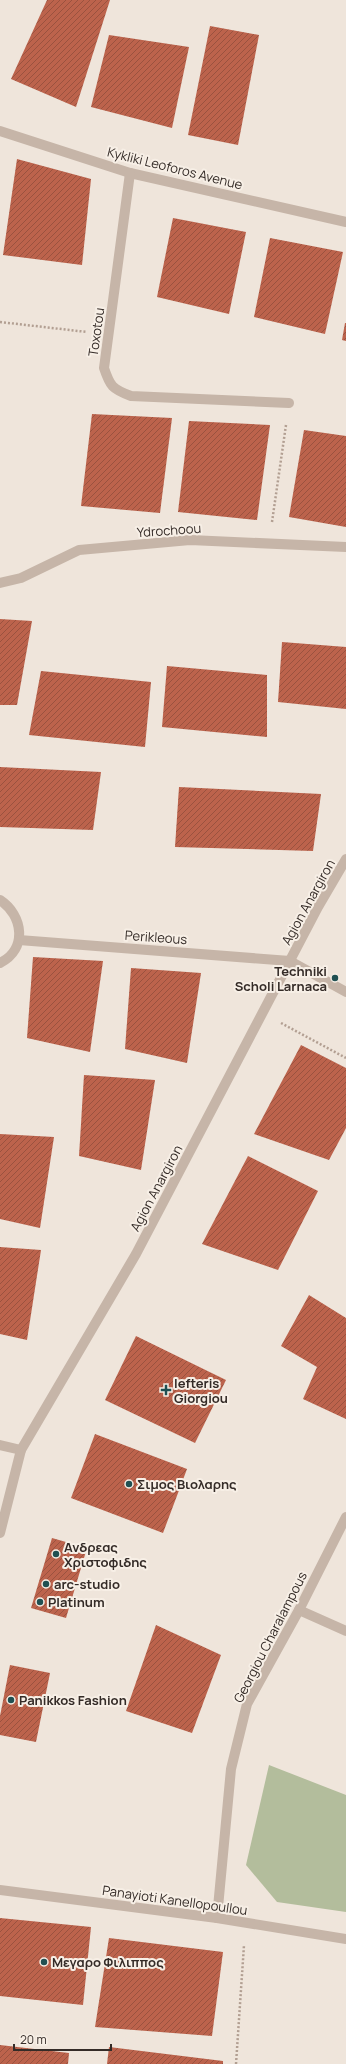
<svg xmlns="http://www.w3.org/2000/svg" width="346" height="2064" viewBox="0 0 346 2064" font-family="Manrope,sans-serif">
	<style>
		.park { fill: #b3bd9c }
		.building { fill: url(#building-hatch) }
		.lines { fill: none; stroke-linecap: round; stroke-linejoin: round }
		.path { stroke: #b29f92; stroke-width: 2.5; stroke-dasharray: 2 2; stroke-linecap: butt }
		.minor { stroke: #c6b5a8; stroke-width: 10 }
		.poi-dot { fill: #205052; stroke: #f7efe6; stroke-width: 1.5 }
		.labels { text-anchor: middle; dominant-baseline: central; stroke-width: 4; stroke-linejoin: round; paint-order: stroke }
		.street-label { font-size: 13px; fill: #342b27; stroke: #f7efe6 }
		.poi-label { font-size: 13px; font-weight: bold; fill: #342b27; stroke: #f7efe6; text-anchor: start }
	</style>
	<defs>
		<pattern id="building-hatch" width="6" height="6" patternUnits="userSpaceOnUse"><rect width="6" height="6" fill="#bc634c"/><path d="M-1 1l2-2M0 6l6-6M5 7l2-2" fill="none" stroke="#9a523f"/></pattern>
	</defs>
	<rect width="100%" height="100%" fill="#efe5db"/>
	<path class="park" d="M269 1765 346 1795V1912L277 1902 246 1865Z"/>
	<g class="building">
		<path d="M47 0H110L76 107 11 79Z"/>
		<path d="M210 26 259 35 238 145 188 135Z"/>
		<path d="M109 35 189 47 172 128 91 107Z"/>
		<path d="M17 159 91 179 82 265 3 255Z"/>
		<path d="M173 218 246 232 229 314 157 297Z"/>
		<path d="M270 238 343 252 325 334 254 317Z"/>
		<path d="M345 323H346V341L342 340Z"/>
		<path d="M92 414 172 418 160 513 81 506Z"/>
		<path d="M189 421 270 425 257 520 178 512Z"/>
		<path d="M304 430 346 436V527L289 517Z"/>
		<path d="M0 619 32 621 17 705H0Z"/>
		<path d="M282 642 346 647V709L278 702Z"/>
		<path d="M167 666 267 675V737L162 727Z"/>
		<path d="M41 671 151 682 145 747 29 735Z"/>
		<path d="M0 767 101 772 93 830 0 827Z"/>
		<path d="M179 787 321 794 313 851 175 847Z"/>
		<path d="M33 957 103 961 90 1052 27 1038Z"/>
		<path d="M131 968 201 973 187 1063 125 1049Z"/>
		<path d="M301 1045 346 1068V1128L329 1160 254 1134Z"/>
		<path d="M84 1075 155 1080 141 1170 79 1156Z"/>
		<path d="M0 1134 54 1137 40 1228 0 1219Z"/>
		<path d="M248 1156 318 1191 278 1270 202 1244Z"/>
		<path d="M0 1247 41 1250 27 1340 0 1334Z"/>
		<path d="M309 1295 346 1318V1419L303 1399 317 1367 281 1346Z"/>
		<path d="M136 1336 226 1380 195 1443 105 1400Z"/>
		<path d="M95 1434 187 1469 163 1533 71 1498Z"/>
		<path d="M52 1538 87 1548 66 1618 31 1608Z"/>
		<path d="M156 1625 221 1655 192 1733 126 1711Z"/>
		<path d="M10 1665 50 1673 36 1742 0 1735V1716Z"/>
		<path d="M0 1918 91 1927 83 2005 0 1996Z"/>
		<path d="M109 1938 223 1952 212 2036 95 2027Z"/>
		<path d="M0 2045 69 2053 68 2064H0Z"/>
		<path d="M109 2047 223 2061V2064H107Z"/>
	</g>
	<g class="lines">
		<g class="path">
			<path d="M0 322 87 332"/>
			<path d="M272 522 286 425"/>
			<path d="M281 1023 346 1058"/>
			<path d="M236 2064 244 1945"/>
		</g>
		<g class="minor">
			<path d="M0 131 130 173 346 222"/>
			<path d="M130 173 104 368C110 386 112 389 131 396L289 403"/>
			<path d="M0 583 21 578 79 550 190 540 346 547"/>
			<path d="M0 900C23 915 28 949 0 963"/>
			<path d="M19 940 290 961 346 992"/>
			<path d="M0 1445 21 1450"/>
			<path d="M0 1533 21 1450 136 1254 318 907 346 859"/>
			<path d="M299 1610 346 1631"/>
			<path d="M0 1890 217 1918 346 1939"/>
			<path d="M217 1918 231 1769 247 1704 299 1610 346 1517"/>
		</g>
	</g>
	<g class="poi-dot">
		<circle cx="335" cy="978" r="4"/>
		<path d="M164 1384h4v4h4v4h-4v4h-4v-4h-4v-4h4z"/>
		<circle cx="129" cy="1484" r="4"/>
		<circle cx="56" cy="1554" r="4"/>
		<circle cx="46" cy="1584" r="4"/>
		<circle cx="40" cy="1602" r="4"/>
		<circle cx="11" cy="1700" r="4"/>
		<circle cx="44" cy="1962" r="4"/>
	</g>
	<g class="labels">
		<g class="street-label">
			<text transform="translate(175 168) rotate(14)">Kykliki Leoforos Avenue</text>
			<text transform="translate(96 332) rotate(-82)">Toxotou</text>
			<text transform="translate(169 530) rotate(-4)">Ydrochoou</text>
			<text transform="translate(308 902) rotate(-61)">Agion Anargiron</text>
			<text transform="translate(156 937) rotate(4)">Perikleous</text>
			<text transform="translate(156 1188) rotate(-62)">Agion Anargiron</text>
			<text transform="translate(270 1637) rotate(-63)">Georgiou Charalampous</text>
			<text transform="translate(175 1900) rotate(8)">Panayioti Kanellopoullou</text>
		</g>
		<g class="poi-label">
			<text x="327" y="971" text-anchor="end">Techniki<tspan x="327" dy="15">Scholi Larnaca</tspan></text>
			<text x="174" y="1383">lefteris<tspan x="174" dy="15">Giorgiou</tspan></text>
			<text x="137" y="1484">Σιμος Βιολαρης</text>
			<text x="64" y="1547">Ανδρεας<tspan x="64" dy="15">Χριστοφιδης</tspan></text>
			<text x="54" y="1584">arc-studio</text>
			<text x="48" y="1602">Platinum</text>
			<text x="19" y="1700">Panikkos Fashion</text>
			<text x="52" y="1962">Μεγαρο Φιλιππος</text>
		</g>
	</g>
	<path d="M14 2044v6h97v-6" fill="none" stroke="#342b27" stroke-width="2"/>
	<text x="20" y="2044" font-size="12" fill="#342b27" stroke="#f7efe6" stroke-width="3" paint-order="stroke">20 m</text>
</svg>
